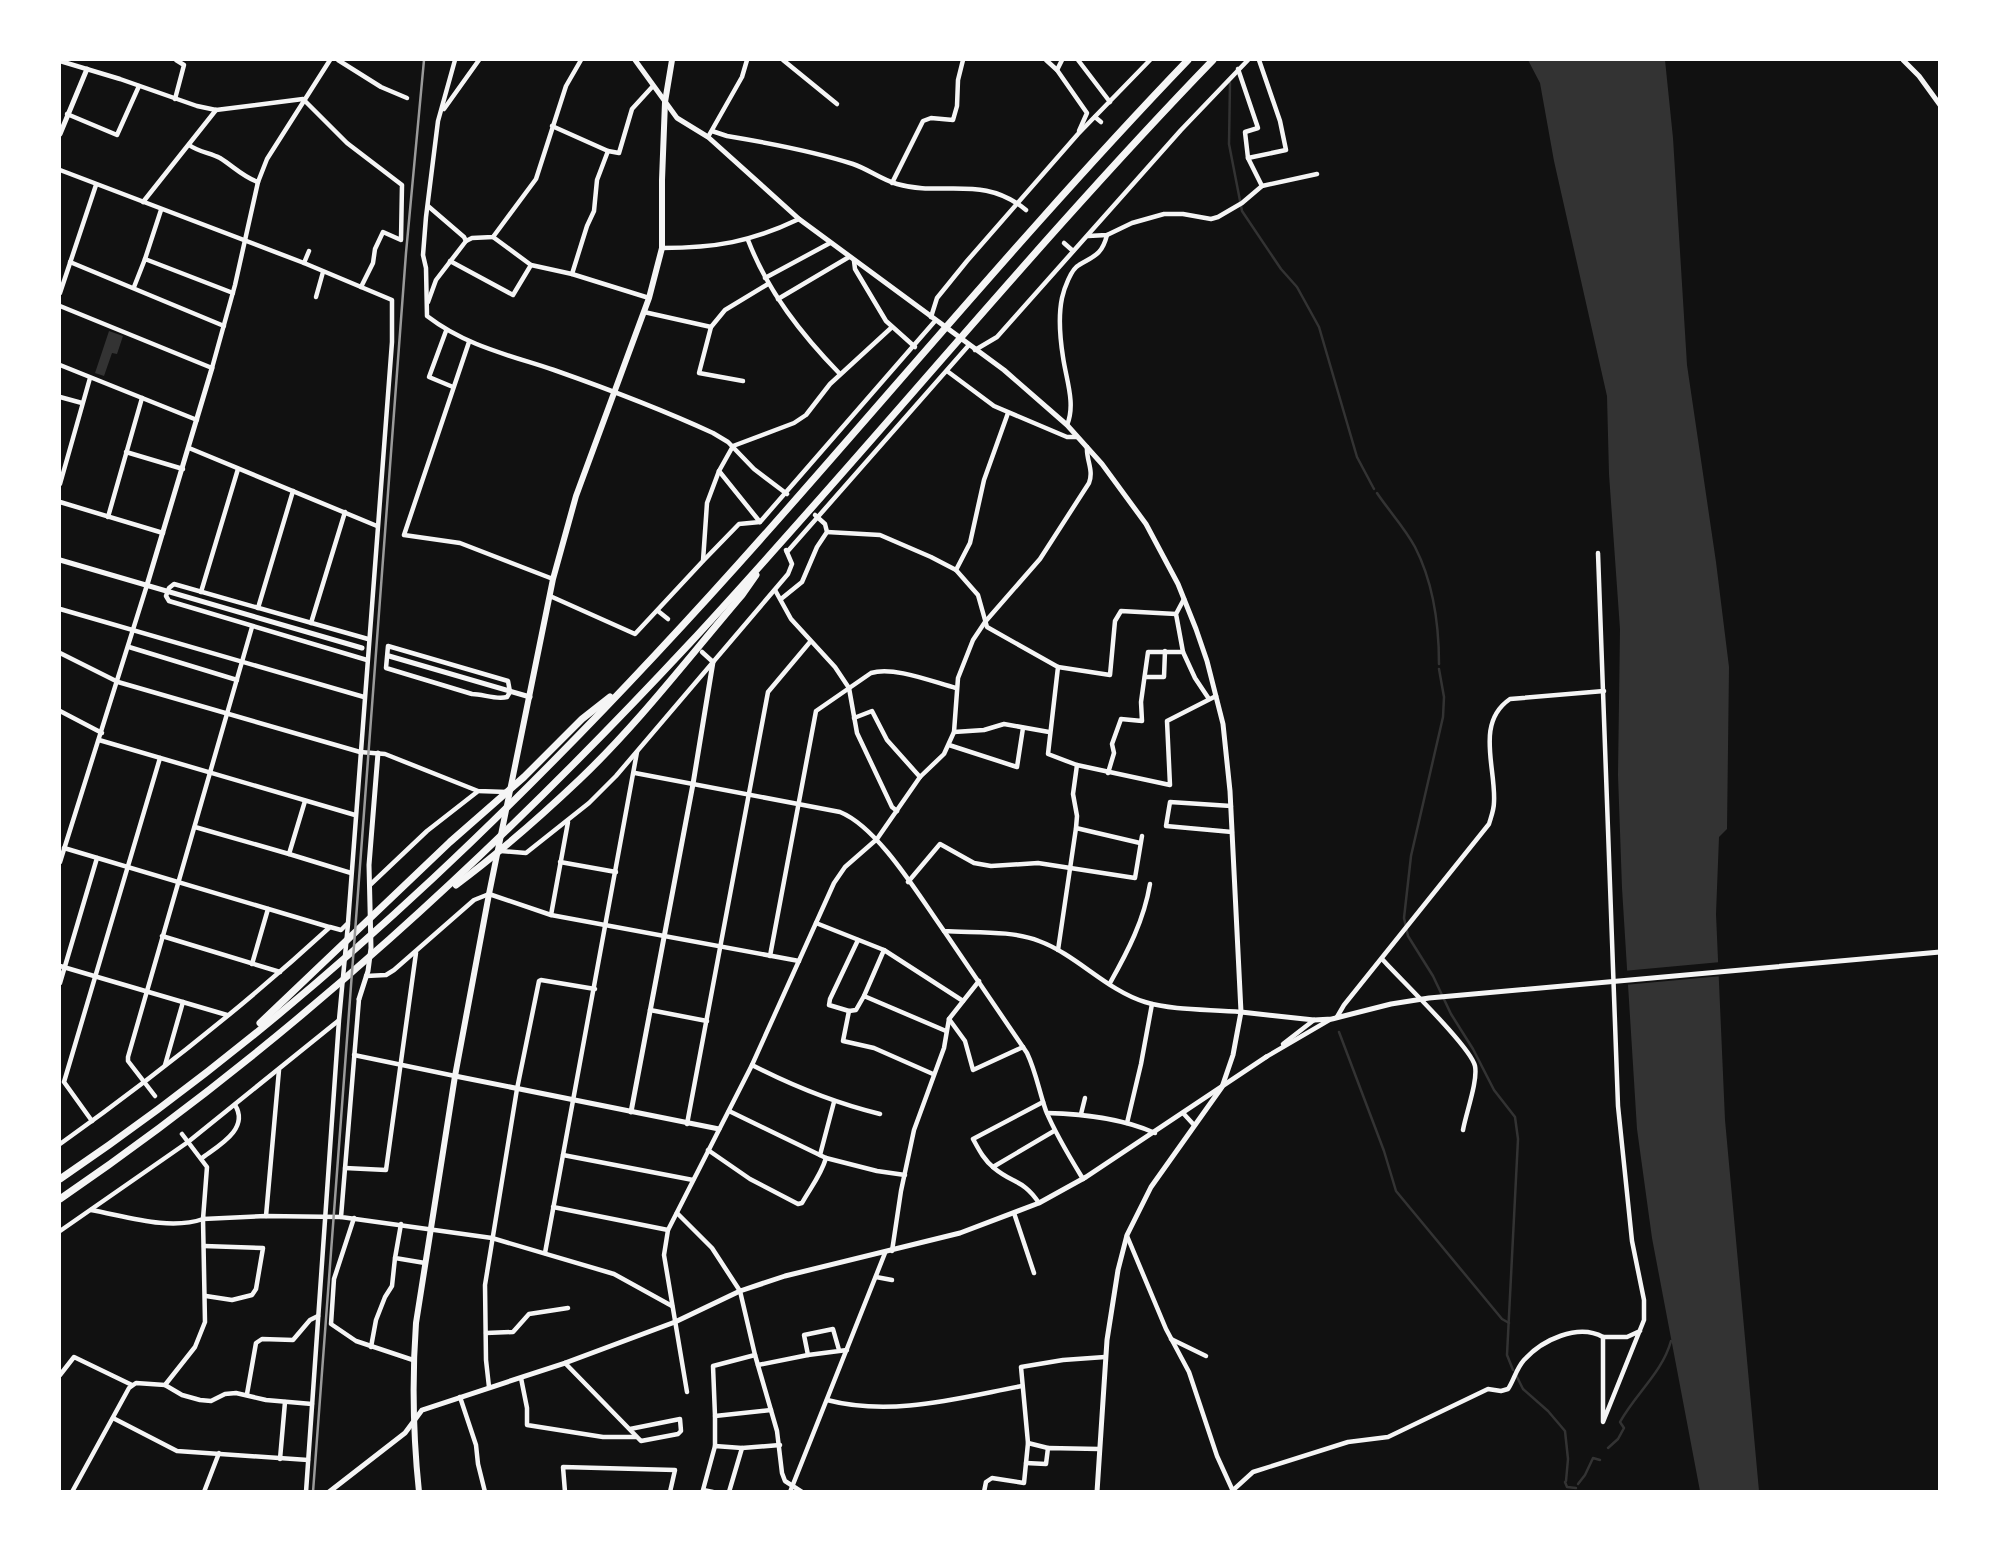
<svg xmlns="http://www.w3.org/2000/svg" width="1999" height="1551" viewBox="0 0 1999 1551" font-family="Overpass,sans-serif">
	<style>
		.water { fill: #333 }
		.pier { fill: #111 }
		.lines { fill: none; stroke-linecap: round; stroke-linejoin: round }
		.stream { stroke: #333; stroke-width: 2.5 }
		.minor { stroke: #f5f5f5; stroke-width: 4.5 }
		.tertiary { stroke: #f5f5f5; stroke-width: 5 }
		.secondary { stroke: #f5f5f5; stroke-width: 5 }
		.primary { stroke: #f5f5f5; stroke-width: 6 }
		.motorway { stroke: #f5f5f5; stroke-width: 7 }
		.rail { stroke: #9a9a9a; stroke-width: 2.5 }
	</style>
	<rect width="100%" height="100%" fill="#111"/>
	<g class="water">
		<path d="M1528 60H1665L1673 138 1687 365 1716 562 1729 667 1727 829 1719 837 1716 914 1725 1120 1759 1491H1700L1652 1238 1637 1129 1622 888 1618 775 1620 629 1609 474 1607 396 1554 161 1540 83Z"/>
		<path d="M109 331 123 336 117 354 112 353 104 376 95 373Z"/>
	</g>
	<path class="pier" d="M1721 962 1722 976 1624 985 1623 971Z"/>
	<g class="lines">
		<g class="stream">
			<path d="M1230 83 1229 144 1242 211 1281 269 1297 287 1319 327 1357 457 1374 489"/>
			<path d="M1377 493C1389 511 1405 528 1415 547 1433 582 1439 626 1439 664"/>
			<path d="M1439 669 1444 697 1443 717 1411 856 1404 918 1408 936 1433 976 1451 1014 1473 1049 1494 1090 1515 1117 1518 1139 1507 1355 1513 1370"/>
			<path d="M1339 1032 1384 1151 1396 1191 1502 1319 1509 1323"/>
			<path d="M1516 1375 1523 1389 1548 1411 1565 1431 1568 1459 1566 1481"/>
			<path d="M1608 1448 1618 1439 1624 1428 1620 1422C1636 1393 1662 1373 1671 1341"/>
			<path d="M1565 1482 1567 1487 1576 1488"/>
			<path d="M1578 1484 1585 1475 1593 1458 1600 1460"/>
		</g>
		<g class="minor">
			<path d="M338 60 381 87 407 98"/>
			<path d="M455 60 438 121 426 217 423 255 426 268 427 316C466 346 509 355 554 370 608 389 661 409 713 433L728 442 754 469 787 494"/>
			<path d="M783 60 837 104"/>
			<path d="M1046 60 1057 70 1087 113 1079 131"/>
			<path d="M1078 60 1110 102"/>
			<path d="M60 61 120 79 197 106 216 110 303 99 347 143 402 185 401 240 383 232 375 249 373 263 361 287"/>
			<path d="M1238 69 1258 128 1245 132 1248 158 1262 186"/>
			<path d="M1057 70 1062 60"/>
			<path d="M175 99 184 65 176 60"/>
			<path d="M444 109 479 60"/>
			<path d="M67 114 117 135 139 86"/>
			<path d="M1095 117 1101 122"/>
			<path d="M552 126 608 151 619 153 632 109 653 86"/>
			<path d="M712 131 727 136C769 143 813 151 853 164 868 169 882 180 897 184 942 197 983 174 1026 210"/>
			<path d="M708 137 742 77 747 60"/>
			<path d="M189 145C199 152 210 153 220 158 233 166 243 177 258 182"/>
			<path d="M1248 158 1286 150 1280 121 1259 60"/>
			<path d="M60 170 304 263 392 300V342L348 923 341 930 330 927C245 1005 154 1077 60 1144"/>
			<path d="M892 183 923 121 931 118 953 120 957 106 958 80 963 60"/>
			<path d="M143 202 216 110"/>
			<path d="M428 206 464 237 466 241"/>
			<path d="M1088 236 1107 235 1132 223 1164 214H1183L1211 219 1218 217 1242 203 1262 186 1317 174"/>
			<path d="M493 237 531 265 572 274 649 298"/>
			<path d="M748 240C768 292 802 335 840 374"/>
			<path d="M1064 243 1073 251"/>
			<path d="M662 248C715 248 751 242 799 219"/>
			<path d="M145 259 161 210"/>
			<path d="M450 261 513 295 531 265"/>
			<path d="M854 261 855 269 886 321 915 347"/>
			<path d="M70 262 224 326"/>
			<path d="M304 263 309 251"/>
			<path d="M572 274 587 226 594 211 597 180 608 151"/>
			<path d="M765 278 830 243"/>
			<path d="M134 287 145 259 233 293"/>
			<path d="M60 293 96 185"/>
			<path d="M316 297 323 272"/>
			<path d="M778 299 849 257"/>
			<path d="M428 302 436 280 466 241 472 238 493 237 536 179 566 86 581 60"/>
			<path d="M60 306 212 368 235 285 258 182 267 159 330 60"/>
			<path d="M644 312 711 327 699 373 743 381"/>
			<path d="M931 317 937 298 967 261 1078 134 1150 60"/>
			<path d="M711 327 725 310 768 284"/>
			<path d="M446 331 429 377 453 387"/>
			<path d="M469 342 404 535 460 543 553 579"/>
			<path d="M975 350 997 337 1181 130 1248 60"/>
			<path d="M60 365 197 420"/>
			<path d="M947 371 994 406 1067 437H1077"/>
			<path d="M60 397 82 403"/>
			<path d="M1067 425C1076 404 1066 379 1063 357 1060 338 1058 317 1062 298 1064 289 1071 269 1079 265 1094 256 1102 255 1107 235"/>
			<path d="M189 448 377 526"/>
			<path d="M126 452 183 469"/>
			<path d="M719 471 760 522"/>
			<path d="M60 484 90 378"/>
			<path d="M60 502 163 533"/>
			<path d="M108 517 142 398"/>
			<path d="M827 532 880 535 931 557 956 570 978 595 987 627 1058 667 1048 754 1077 765 1170 785 1167 721 1216 696"/>
			<path d="M787 552 969 345"/>
			<path d="M1598 553 1618 1106 1632 1241 1644 1300V1320L1603 1422V1337H1627L1640 1331"/>
			<path d="M704 560 739 524 760 522 935 321"/>
			<path d="M956 570 970 543 984 480 1008 413"/>
			<path d="M775 590 791 619 835 667 849 688 857 733 892 807 897 811"/>
			<path d="M201 592 238 469"/>
			<path d="M550 596 635 634 703 561 707 503 719 471 733 446 794 423 806 415 830 384 891 328"/>
			<path d="M781 599 802 582 817 547 827 532 825 524 815 515"/>
			<path d="M258 608 293 491"/>
			<path d="M60 609 364 697"/>
			<path d="M658 611 668 619"/>
			<path d="M311 623 345 512"/>
			<path d="M388 646 508 681 510 692 507 697C496 700 483 694 472 694L386 668Z"/>
			<path d="M129 647 237 680"/>
			<path d="M702 652 713 662"/>
			<path d="M1183 652 1176 614 1184 599"/>
			<path d="M60 653 118 682 360 752 385 754 478 791 507 792"/>
			<path d="M367 660 169 601 166 596 169 588 174 584 368 639"/>
			<path d="M1058 667 1110 675 1115 621 1121 611 1176 614"/>
			<path d="M1145 677H1164L1165 651"/>
			<path d="M60 711 102 733"/>
			<path d="M854 718 872 711 887 740 920 777"/>
			<path d="M954 732 984 730 1004 724 1049 732"/>
			<path d="M99 740 355 815"/>
			<path d="M949 745 1017 767 1023 728"/>
			<path d="M635 773 840 812C879 828 919 896 944 931 973 933 1012 930 1039 941 1077 955 1106 990 1145 1002 1175 1011 1209 1009 1241 1012"/>
			<path d="M1108 773 1114 753 1112 744 1121 719 1142 721 1141 702 1148 652H1183L1195 678 1209 699"/>
			<path d="M1231 806 1170 802 1166 826 1232 832"/>
			<path d="M195 827 289 854 305 801"/>
			<path d="M1076 828 1140 843"/>
			<path d="M64 848 329 927"/>
			<path d="M501 851 526 853 589 803 616 776 788 574 792 564 786 550"/>
			<path d="M289 854 351 873"/>
			<path d="M60 862 147 585"/>
			<path d="M560 862 616 872"/>
			<path d="M908 882 940 844 974 863 991 866 1038 863 1135 878 1142 836"/>
			<path d="M370 885 427 831 477 792"/>
			<path d="M551 915 568 822"/>
			<path d="M816 923 884 950 963 1001"/>
			<path d="M944 931 1027 1053C1036 1072 1039 1091 1046 1111 1056 1135 1069 1156 1083 1179"/>
			<path d="M162 936 280 972"/>
			<path d="M858 940 830 999 829 1005 849 1011 856 1010 864 996 946 1031"/>
			<path d="M1058 950 1076 828 1077 816 1073 794 1077 765"/>
			<path d="M770 956 816 711 871 673C894 666 933 682 956 688"/>
			<path d="M1382 959C1399 978 1471 1047 1475 1066 1478 1081 1466 1113 1463 1130"/>
			<path d="M252 964 268 909"/>
			<path d="M60 966 227 1015"/>
			<path d="M366 976 386 975 394 970 474 900 489 894 551 915 799 961"/>
			<path d="M60 983 97 858"/>
			<path d="M1110 983C1128 951 1144 920 1150 884"/>
			<path d="M864 996 884 950"/>
			<path d="M359 999 341 1217 492 1238 614 1274 672 1306"/>
			<path d="M650 1010 707 1021"/>
			<path d="M849 1011 843 1041 874 1048 933 1074"/>
			<path d="M1337 1017 1344 1005 1489 824C1491 817 1494 810 1494 802 1496 767 1475 723 1510 699L1604 691"/>
			<path d="M949 1019 965 1041 973 1070 1023 1047"/>
			<path d="M1283 1044 1314 1020"/>
			<path d="M354 1055 455 1076"/>
			<path d="M1266 1057 1331 1019"/>
			<path d="M165 1065 183 1002"/>
			<path d="M752 1065C793 1086 835 1103 880 1114"/>
			<path d="M155 1096 128 1061V1057L252 627"/>
			<path d="M729 1111 826 1158 877 1171 905 1175"/>
			<path d="M1047 1113C1084 1114 1121 1118 1155 1133"/>
			<path d="M1183 1113 1194 1125"/>
			<path d="M1081 1114 1085 1098"/>
			<path d="M92 1121 64 1082 160 758"/>
			<path d="M1127 1123 1141 1064 1152 1004"/>
			<path d="M687 1124 768 692 810 642"/>
			<path d="M182 1134 207 1167 203 1219 266 1216 341 1217"/>
			<path d="M708 1150 750 1179 798 1204 802 1203C811 1187 821 1175 826 1158"/>
			<path d="M563 1155 693 1180"/>
			<path d="M820 1155 834 1102"/>
			<path d="M202 1158C218 1146 250 1129 235 1105"/>
			<path d="M993 1167 1054 1131"/>
			<path d="M345 1168 386 1170 416 953"/>
			<path d="M1039 1203C1023 1179 1013 1184 994 1168 984 1160 979 1150 973 1139L1043 1102"/>
			<path d="M553 1207 668 1230"/>
			<path d="M677 1213 712 1248 740 1291 755 1355 777 1431 782 1473 785 1481 802 1492"/>
			<path d="M1014 1213 1034 1273"/>
			<path d="M266 1216 279 1070"/>
			<path d="M354 1218 334 1279 331 1324 356 1341 413 1360"/>
			<path d="M401 1224 395 1258 425 1263"/>
			<path d="M60 1231 188 1142 338 1021"/>
			<path d="M1127 1236 1166 1329 1189 1372 1217 1456 1232 1489"/>
			<path d="M204 1246 263 1248 256 1289 252 1295 232 1300 206 1296"/>
			<path d="M892 1251 901 1191 914 1130 944 1048 949 1019 979 981"/>
			<path d="M545 1253 637 752"/>
			<path d="M876 1277 892 1280"/>
			<path d="M486 1333 513 1332 529 1314 568 1308"/>
			<path d="M1171 1339 1206 1356"/>
			<path d="M371 1347 376 1320 385 1297 392 1286 395 1258"/>
			<path d="M839 1350 833 1329 804 1335 808 1355 847 1350"/>
			<path d="M755 1355 713 1366 715 1416 771 1410"/>
			<path d="M565 1363 641 1441 678 1434 681 1431 680 1419 630 1429"/>
			<path d="M758 1365 808 1355"/>
			<path d="M60 1375 74 1357 132 1385"/>
			<path d="M521 1378 527 1408V1425L603 1437H636"/>
			<path d="M165 1385 182 1395 200 1400 211 1401 225 1394 236 1393 266 1400 312 1404"/>
			<path d="M489 1387 486 1360 485 1285 517 1089 539 981 541 980 595 989"/>
			<path d="M687 1392 664 1255 668 1230 752 1065 834 883 845 867 877 839 920 777 944 754 954 732 958 678 973 640 985 622 1040 559 1089 483C1094 470 1086 460 1087 447"/>
			<path d="M247 1394 256 1343 262 1339 293 1340 310 1320 318 1316"/>
			<path d="M460 1397 476 1445 478 1464 485 1492"/>
			<path d="M827 1400C892 1417 958 1398 1022 1386"/>
			<path d="M715 1416V1446"/>
			<path d="M113 1418 177 1451 308 1460"/>
			<path d="M1028 1443 1048 1448"/>
			<path d="M280 1459 285 1402"/>
			<path d="M1026 1463 1046 1464 1048 1448 1099 1449"/>
			<path d="M72 1492 129 1388 136 1383 165 1385 195 1347 205 1322 203 1219C169 1231 125 1216 91 1210"/>
			<path d="M204 1492 219 1453"/>
			<path d="M306 1492 339 1020 348 924"/>
			<path d="M565 1492 563 1467 675 1470 670 1492"/>
			<path d="M713 1492 703 1490 715 1446 742 1448 780 1445"/>
			<path d="M729 1492 742 1448"/>
			<path d="M790 1492 885 1253"/>
			<path d="M984 1492 986 1482 992 1478 1024 1483 1028 1443 1021 1367 1063 1360 1105 1357"/>
			<path d="M1231 1492 1253 1472 1348 1442 1388 1437 1488 1389 1501 1391 1508 1389C1514 1380 1516 1369 1524 1360 1542 1340 1578 1323 1603 1337"/>
		</g>
		<g class="tertiary">
			<path d="M1903 60 1919 76 1940 105"/>
			<path d="M60 134 87 69"/>
			<path d="M60 560 362 648"/>
			<path d="M147 585 212 368"/>
			<path d="M389 656 530 697"/>
			<path d="M359 999 368 971 371 948 369 865 378 753"/>
			<path d="M455 1076 719 1129"/>
			<path d="M631 1112 693 784 713 662"/>
			<path d="M329 1492 405 1433 422 1410 565 1363 675 1322 740 1291 785 1276 960 1233 1039 1203 1086 1177 1266 1057"/>
		</g>
		<g class="secondary">
			<path d="M635 60 677 118 708 137 799 219 1004 370 1067 425 1102 464 1146 524 1178 584 1196 629 1207 661 1223 724 1230 791 1241 1012 1314 1020 1332 1019 1391 1004 1429 998 1940 952"/>
			<path d="M1097 1492 1107 1340 1118 1270 1127 1235 1151 1187 1222 1087 1233 1055 1241 1012"/>
		</g>
		<path class="primary" d="M419 1492C413 1435 412 1379 416 1323L455 1076 489 894 553 579 576 496 649 298 662 248V180L665 102 672 60"/>
		<g class="motorway">
			<path d="M456 885C499 853 540 817 579 780 638 724 689 657 742 595L756 575"/>
			<path d="M260 1023 450 842 524 777 582 719 610 697"/>
			<path d="M60 1179C325 1000 555 771 767 532 907 374 1042 212 1188 60"/>
			<path d="M60 1199C292 1040 498 849 689 644 867 452 1031 248 1213 60"/>
		</g>
		<path class="rail" d="M313 1492 406 253 424 60"/>
	</g>
	<rect width="1999" height="1551" fill="none" stroke="#ffffff" stroke-width="122"/>
</svg>
